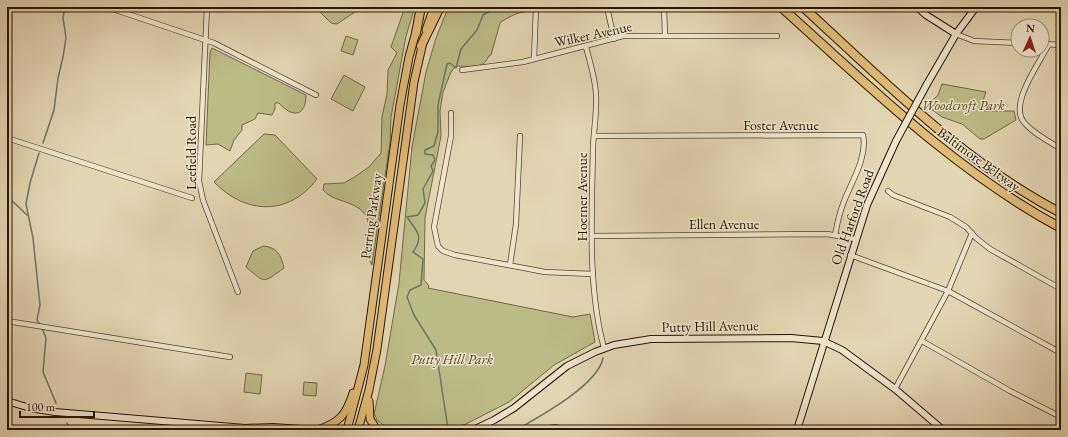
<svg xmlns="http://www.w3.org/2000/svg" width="1068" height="437" viewBox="0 0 1068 437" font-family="'EB Garamond',serif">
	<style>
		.green { fill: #bbbb86; stroke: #726844 }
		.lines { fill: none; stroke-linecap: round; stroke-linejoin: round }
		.stream { stroke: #69776a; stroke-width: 1.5 }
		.street-casing { stroke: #56462d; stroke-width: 6 }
		.secondary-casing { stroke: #281601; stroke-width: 8 }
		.primary-casing { stroke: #281601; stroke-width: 9 }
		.highway-casing { stroke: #281601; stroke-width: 10 }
		.street { stroke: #ece4cc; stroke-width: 4.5 }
		.secondary { stroke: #ece4cc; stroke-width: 6 }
		.primary { stroke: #e1ba78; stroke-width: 7 }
		.highway { stroke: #e1ba78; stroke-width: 8 }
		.secondary-bridge-casing { stroke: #281601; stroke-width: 8; stroke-linecap: butt }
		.secondary-bridge { stroke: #ece4cc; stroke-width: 6 }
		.labels { text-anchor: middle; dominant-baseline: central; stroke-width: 3; stroke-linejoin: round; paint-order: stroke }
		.street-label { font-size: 14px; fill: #281601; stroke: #ece4cc }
		.park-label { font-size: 14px; font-style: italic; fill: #544829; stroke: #ece4cc }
	</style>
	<rect width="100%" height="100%" fill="#e2d5b1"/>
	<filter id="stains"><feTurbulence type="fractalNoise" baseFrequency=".005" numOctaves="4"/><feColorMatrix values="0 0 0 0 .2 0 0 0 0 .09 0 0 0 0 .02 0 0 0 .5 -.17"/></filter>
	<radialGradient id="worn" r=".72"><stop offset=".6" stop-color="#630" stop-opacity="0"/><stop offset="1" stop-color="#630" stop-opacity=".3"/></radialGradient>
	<g class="green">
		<path d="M315 7H355V12L337 24 331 23Z"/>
		<path d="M405 7H415L406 36 391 117 390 142 372 265C370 261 368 257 367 253 366 241 373 224 364 213 353 200 333 202 323 190L324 184 344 183 353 178 369 167 381 153 382 117 387 94 388 70 397 53 391 47Z"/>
		<path d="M450 7H527L524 12C519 12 504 19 500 23L491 55 488 57C484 70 467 66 456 66L451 72 443 92 440 111 441 136 425 218 424 280 429 286 428 288 573 317 590 314 595 342 554 365 509 402 466 424 447 430H390L378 421 374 414 385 366 399 283 412 147 426 72 436 38 446 13Z"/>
		<path d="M346 36 358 40 353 55 341 51Z"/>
		<path d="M212 48 306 95C306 117 292 118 279 103H275V109L272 115 258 113 255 119 242 125V130L234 140 230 151 218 144 206 145 210 52Z"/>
		<path d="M344 75 365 87 353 111 331 99Z"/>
		<path d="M942 84 986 92 980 109 985 111H1014L1016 120 984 139H980L962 124 942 117 927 106 938 95Z"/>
		<path d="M264 134 275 135 317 179C289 216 246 215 214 182Z"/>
		<path d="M263 246C277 247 281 255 284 268 263 283 266 284 246 267L253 251Z"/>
		<path d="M246 373 262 375 260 394 244 392Z"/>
		<path d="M304 382 317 383 316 396 303 395Z"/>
	</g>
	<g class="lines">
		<g class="stream">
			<path d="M43 143 54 110 58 78 63 57 66 38 63 18 65 7"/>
			<path d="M39 153 30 183 26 204 33 238 40 305 37 320 40 325"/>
			<path d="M7 196 27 215"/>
			<path d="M42 328 46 338 43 372 56 403"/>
			<path d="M67 423 70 430"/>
			<path d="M448 429 436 350 414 315 407 297 410 290 421 285 423 259 413 252C425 235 416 231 407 217L418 215 425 203 423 189 433 171 431 166 435 160 433 155 425 154V150L434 146 438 132V105L447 64 450 63 456 68 461 49 477 30 483 15 497 7"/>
			<path d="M516 430C539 417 598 385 603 358"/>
		</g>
		<g class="street-casing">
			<g id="street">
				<path d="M107 7 214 43 316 95"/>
				<path d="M207 7 199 181 203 200 238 292"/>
				<path d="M607 7 614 39"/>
				<path d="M664 7 665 35"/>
				<path d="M956 34 974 41 1018 43"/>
				<path d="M1042 44 1061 45"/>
				<path d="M1049 44C1040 62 1010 102 1023 121 1032 133 1049 141 1061 149"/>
				<path d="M586 47C590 62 595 78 596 94 597 111 594 129 593 146 592 211 587 285 604 348"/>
				<path d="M534 59 536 7"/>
				<path d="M462 70 523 62 623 36H777"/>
				<path d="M451 113V136L434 227 438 246 443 251 455 255 545 272 593 274"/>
				<path d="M594 136 863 135C868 158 850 184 843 204 839 214 837 225 835 235"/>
				<path d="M7 138 192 198"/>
				<path d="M888 191 893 195 950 217 966 227 976 238 990 249 1061 289"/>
				<path d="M593 236 827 234 855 239"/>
				<path d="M850 255 948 291 1061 353"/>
				<path d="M510 265 516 224 520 136"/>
				<path d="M7 321 230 357"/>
				<path d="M922 341 1010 391 1061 417"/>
				<path d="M895 389 948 291 972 233"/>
				<path d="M536 430 555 427 566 430"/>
			</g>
		</g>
		<g class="secondary-casing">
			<g id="secondary">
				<path d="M917 7 926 15 956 34"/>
				<path d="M927 84 956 34 976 7"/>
				<path d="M7 401 30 408 55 412 245 428 273 427 315 430"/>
				<path d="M473 430 494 420 514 408 567 366 595 352 614 345 651 339 791 338 823 341 842 350 895 389 943 430"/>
				<path d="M797 430 867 205 896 141"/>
			</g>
		</g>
		<g class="primary-casing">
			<g id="primary">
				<path d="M426 30 434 7"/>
				<path d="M369 401 370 419 377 430"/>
				<path d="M318 430C340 422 346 415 353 393"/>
				<path d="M347 430 364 365 400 105 409 57 417 28"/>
				<path d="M358 430 369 390 377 349 414 82 423 42"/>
			</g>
		</g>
		<g class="highway-casing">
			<g id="highway">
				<path d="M781 7C870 87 955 171 1061 228"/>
				<path d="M803 7C884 81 963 162 1061 213"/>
				<path d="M416 33 421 7"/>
				<path d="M421 46 440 7"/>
			</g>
		</g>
		<use href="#street" class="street"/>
		<use href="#secondary" class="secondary"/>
		<use href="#primary" class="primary"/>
		<use href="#highway" class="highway"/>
		<g class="secondary-bridge-casing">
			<path id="secondary-bridge" d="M896 141 927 84"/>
		</g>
		<use href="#secondary-bridge" class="secondary-bridge"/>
	</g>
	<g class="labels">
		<g class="street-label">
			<text transform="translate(593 34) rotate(-12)">Wilker Avenue</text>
			<text x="781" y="125">Foster Avenue</text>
			<text transform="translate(191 153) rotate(-90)">Leefield Road</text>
			<text transform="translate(979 159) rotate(36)">Baltimore Beltway</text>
			<text transform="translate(582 197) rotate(-90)">Hoerner Avenue</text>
			<text transform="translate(371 216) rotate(-82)">Perring Parkway</text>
			<text transform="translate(852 217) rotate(-70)">Old Harford Road</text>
			<text x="724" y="224">Ellen Avenue</text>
			<text transform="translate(710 326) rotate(-1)">Putty Hill Avenue</text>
		</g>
		<g class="park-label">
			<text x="963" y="105">Woodcroft Park</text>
			<text x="452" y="359">Putty Hill Park</text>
		</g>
	</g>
	<rect width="1068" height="437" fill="none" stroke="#e2d5b1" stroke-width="24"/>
	<rect x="8" y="8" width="1052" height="421" fill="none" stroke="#281601" stroke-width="2"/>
	<rect x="12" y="12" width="1044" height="413" fill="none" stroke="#281601"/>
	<g transform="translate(1030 38) rotate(3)"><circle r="19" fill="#ece4cc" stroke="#9e927b"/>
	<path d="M0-3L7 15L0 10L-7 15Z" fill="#8f2418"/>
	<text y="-6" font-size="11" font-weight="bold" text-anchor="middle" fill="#281601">N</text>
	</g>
	<path d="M20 411v6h74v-6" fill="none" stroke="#281601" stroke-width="2"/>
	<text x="26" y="411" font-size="12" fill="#281601" stroke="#ece4cc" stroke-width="3" paint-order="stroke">100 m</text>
	<rect width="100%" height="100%" filter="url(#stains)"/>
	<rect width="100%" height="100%" fill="url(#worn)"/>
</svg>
